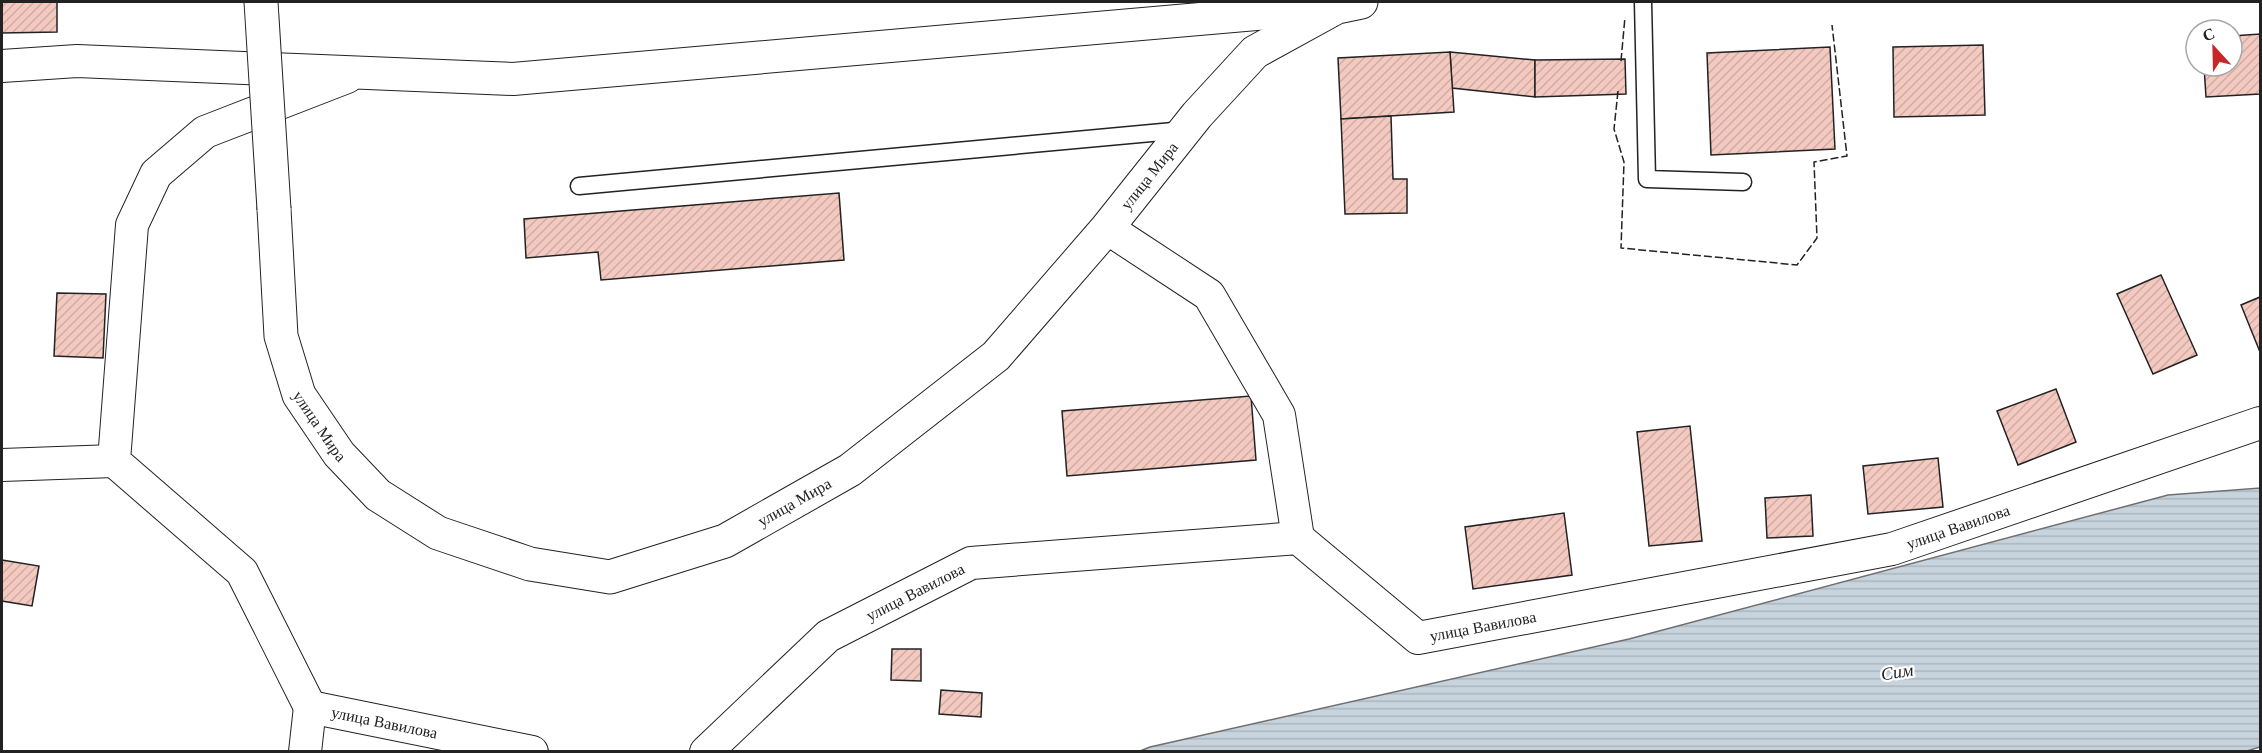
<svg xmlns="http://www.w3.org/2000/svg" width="2262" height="753" viewBox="0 0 2262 753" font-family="Georgia,serif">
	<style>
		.water { fill: url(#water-rules); stroke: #6f6f6f; stroke-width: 1.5 }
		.building { fill: url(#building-hatch); stroke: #222; stroke-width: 1.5 }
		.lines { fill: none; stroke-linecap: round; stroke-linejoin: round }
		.lane-casing { stroke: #222; stroke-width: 19 }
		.street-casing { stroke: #222; stroke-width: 34 }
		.secondary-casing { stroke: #222; stroke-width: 35 }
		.lane { stroke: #fff; stroke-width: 16 }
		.street { stroke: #fff; stroke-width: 32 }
		.secondary { stroke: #fff; stroke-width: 33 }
		.secondary-bridge-casing { stroke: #222; stroke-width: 35; stroke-linecap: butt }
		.secondary-bridge { stroke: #fff; stroke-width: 33 }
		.fence { stroke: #222; stroke-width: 1.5; stroke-dasharray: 8 3; stroke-linecap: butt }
		.labels { text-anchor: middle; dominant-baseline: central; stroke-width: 4.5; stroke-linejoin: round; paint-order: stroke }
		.street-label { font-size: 16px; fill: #222; stroke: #fff }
		.water-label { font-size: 18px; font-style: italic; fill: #222; stroke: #fff }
	</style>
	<defs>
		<pattern id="water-rules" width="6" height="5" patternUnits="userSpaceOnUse" patternTransform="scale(1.5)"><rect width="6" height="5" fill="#c7d3dd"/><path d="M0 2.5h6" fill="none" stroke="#abb5bd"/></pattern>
		<pattern id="building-hatch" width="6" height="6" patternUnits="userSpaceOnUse" patternTransform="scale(1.5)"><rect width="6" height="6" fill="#f3c9c0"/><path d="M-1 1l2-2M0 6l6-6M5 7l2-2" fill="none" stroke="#d0aca5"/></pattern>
	</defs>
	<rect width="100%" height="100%" fill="#fff"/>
	<path class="water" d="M2260 488V747L2247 751H1140L1150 747 1629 639 2168 495Z"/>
	<g class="building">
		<path d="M2 2H57V32L2 33Z"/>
		<path d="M2260 34V94L2206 97 2204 66H2232V36Z"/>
		<path d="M1983 45 1985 115 1894 117 1893 47Z"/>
		<path d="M1830 47 1835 149 1711 155 1707 53Z"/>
		<path d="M1450 52 1535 60V97L1452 88Z"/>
		<path d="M1450 52 1454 112 1341 119 1338 58Z"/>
		<path d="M1625 59 1626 94 1535 97V60Z"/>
		<path d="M1391 116 1393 179H1407V213L1345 214 1341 119Z"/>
		<path d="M839 193 844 260 601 280 598 252 526 258 524 219Z"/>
		<path d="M2161 275 2197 355 2153 374 2117 294Z"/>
		<path d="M57 293 106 294 103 358 54 356Z"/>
		<path d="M2260 297V352L2241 305Z"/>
		<path d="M2056 389 2076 442 2018 465 1997 411Z"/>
		<path d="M1251 396 1256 460 1067 476 1062 411Z"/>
		<path d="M1690 426 1702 541 1649 546 1637 432Z"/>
		<path d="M1938 458 1943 507 1868 514 1863 466Z"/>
		<path d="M1811 495 1813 536 1767 538 1765 498Z"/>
		<path d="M1564 513 1572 575 1473 589 1465 527Z"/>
		<path d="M2 560 39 566 32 606 2 601Z"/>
		<path d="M892 649H921V681L891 680Z"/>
		<path d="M941 690 982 693 981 717 939 714Z"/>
	</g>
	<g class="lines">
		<g class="lane-casing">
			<g id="lane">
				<path d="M1643 2 1647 179 1743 182"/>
				<path d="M579 186 1184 130"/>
			</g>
		</g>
		<g class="street-casing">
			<g id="street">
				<path d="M2 66 77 61 513 79 1337 7"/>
				<path d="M1107 228 1209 295 1279 415 1298 538"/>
				<path d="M2 465 114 461"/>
				<path d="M310 707 242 572 114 461 132 225 156 174 205 132 347 77"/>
				<path id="s1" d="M310 707 532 752"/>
				<path d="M305 752 310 707"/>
				<path id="s2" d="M706 752 828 636 971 563 1298 538 1418 638 1892 549 2260 423"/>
			</g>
		</g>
		<g class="secondary-casing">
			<g id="secondary">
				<path id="s3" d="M274 209 281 336 299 395 339 454 378 495 438 533 530 564 610 577 725 541 850 470 996 356 1107 228 1197 115 1255 52 1337 7 1361 2"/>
			</g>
		</g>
		<use href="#lane" class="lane"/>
		<use href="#street" class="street"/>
		<use href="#secondary" class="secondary"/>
		<g class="secondary-bridge-casing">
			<path id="secondary-bridge" d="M261 2 274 209"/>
		</g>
		<use href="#secondary-bridge" class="secondary-bridge"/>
		<g class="fence">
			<path d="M1621 61 1625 17"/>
			<path d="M1618 91 1614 129 1624 162 1621 248 1797 265 1817 238 1814 162 1847 156 1832 25"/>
		</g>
	</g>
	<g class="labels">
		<g class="street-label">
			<text stroke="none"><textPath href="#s3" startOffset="1252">улица Мира</textPath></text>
			<text stroke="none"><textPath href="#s3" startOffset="226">улица Мира</textPath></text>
			<text stroke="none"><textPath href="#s3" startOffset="766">улица Мира</textPath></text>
			<text stroke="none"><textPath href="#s2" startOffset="1365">улица Вавилова</textPath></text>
			<text stroke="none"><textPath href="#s2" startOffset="266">улица Вавилова</textPath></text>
			<text stroke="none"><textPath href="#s2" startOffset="879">улица Вавилова</textPath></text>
			<text stroke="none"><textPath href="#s1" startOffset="76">улица Вавилова</textPath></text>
		</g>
		<g class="water-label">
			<text transform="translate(1897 672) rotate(-9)">Сим</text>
		</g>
	</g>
	<rect width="2262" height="753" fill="none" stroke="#222222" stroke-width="6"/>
	<g transform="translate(2214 48) rotate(338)"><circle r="28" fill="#ffffff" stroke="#a7a7a7" stroke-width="1.5"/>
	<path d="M0-4.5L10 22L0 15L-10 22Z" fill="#c62828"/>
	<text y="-9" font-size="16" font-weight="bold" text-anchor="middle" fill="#222222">С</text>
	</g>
</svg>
